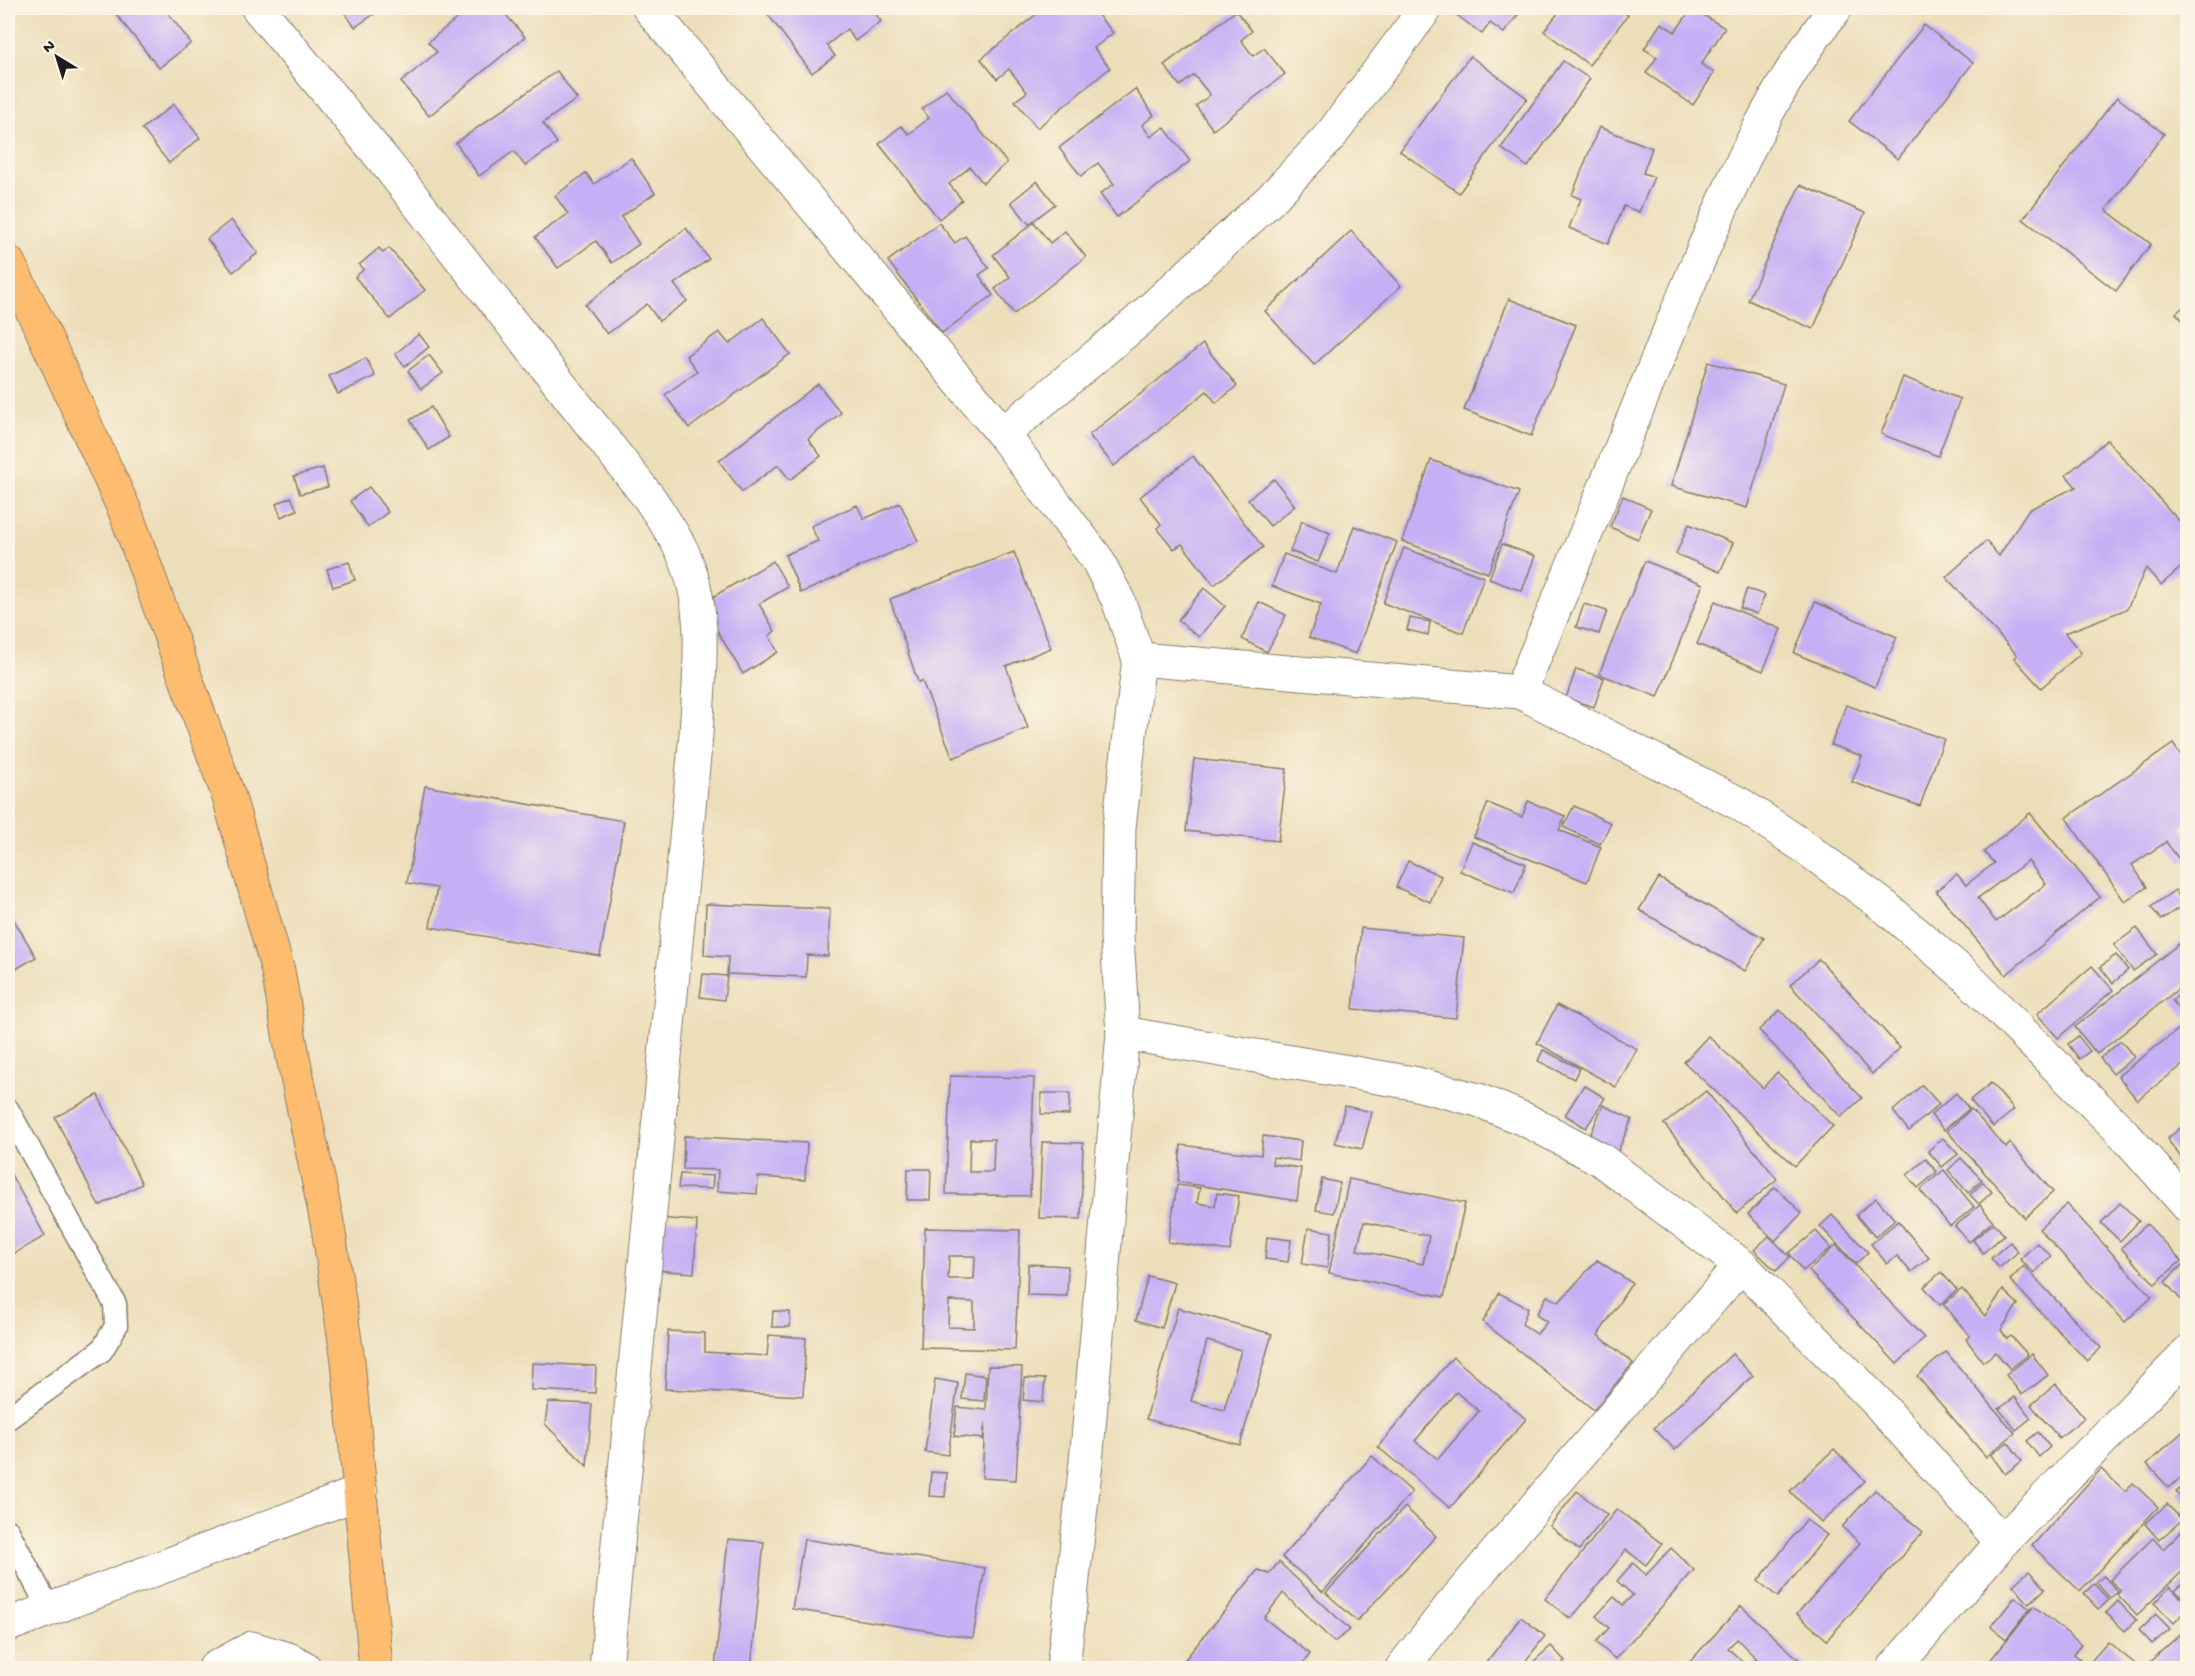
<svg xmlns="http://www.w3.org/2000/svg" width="2195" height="1676" viewBox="0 0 2195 1676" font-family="'Gochi Hand',sans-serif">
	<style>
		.building { fill: #c5aff5; fill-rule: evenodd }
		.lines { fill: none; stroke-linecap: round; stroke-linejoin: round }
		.lane-casing { stroke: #847d6b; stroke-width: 25 }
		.street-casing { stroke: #847d6b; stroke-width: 35 }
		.highway-casing { stroke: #847d6b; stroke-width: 35 }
		.lane { stroke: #fff; stroke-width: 22 }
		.street { stroke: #fff; stroke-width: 33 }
		.highway { stroke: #febc70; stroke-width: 33 }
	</style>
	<rect width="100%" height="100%" fill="#fcf5e5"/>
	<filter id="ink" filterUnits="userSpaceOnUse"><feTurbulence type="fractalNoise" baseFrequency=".0167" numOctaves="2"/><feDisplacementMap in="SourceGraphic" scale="12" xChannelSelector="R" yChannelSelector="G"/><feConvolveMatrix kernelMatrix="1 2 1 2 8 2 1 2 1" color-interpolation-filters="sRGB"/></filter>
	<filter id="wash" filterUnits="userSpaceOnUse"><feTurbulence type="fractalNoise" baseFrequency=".008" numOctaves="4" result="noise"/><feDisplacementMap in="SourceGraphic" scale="24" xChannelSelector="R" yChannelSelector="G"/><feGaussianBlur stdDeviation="1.35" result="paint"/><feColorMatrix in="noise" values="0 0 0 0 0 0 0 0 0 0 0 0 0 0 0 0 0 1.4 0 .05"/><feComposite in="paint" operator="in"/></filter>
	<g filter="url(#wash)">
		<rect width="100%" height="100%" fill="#eddeba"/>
		<g id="blocks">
			<g class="building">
				<path d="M111 8H164L191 43 159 68Z"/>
				<path d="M341 8H383L355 27Z"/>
				<path d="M470 8H500L525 37 429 116 401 82 437 52 428 42Z"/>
				<path d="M763 8H871L881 21 855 41 847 29 827 45 835 56 812 73Z"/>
				<path d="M1044 8H1092L1113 33 1094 48 1110 68 1037 128 1015 101 1027 92 1009 69 997 79 981 59Z"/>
				<path d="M1452 8H1523L1504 33 1490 23 1482 34 1450 10Z"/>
				<path d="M1562 8H1618L1628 15 1589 65 1544 31Z"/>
				<path d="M1692 8 1725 28 1701 64 1714 73 1693 105 1646 73 1657 57 1644 49 1661 23 1675 32Z"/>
				<path d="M1236 11 1252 31 1241 40 1253 56 1264 48 1285 74 1213 130 1196 106 1210 95 1194 75 1180 86 1164 65Z"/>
				<path d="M1924 25 1973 63 1898 159 1849 121Z"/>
				<path d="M1470 56 1527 98 1459 193 1400 151Z"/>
				<path d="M1563 61 1590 79 1528 167 1501 148Z"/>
				<path d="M557 71 577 99 543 123 557 143 525 166 514 151 479 176 456 143Z"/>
				<path d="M946 89 1007 163 983 183 970 167 949 184 962 200 939 219 879 144 901 126 909 134 929 118 922 109Z"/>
				<path d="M1135 89 1154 115 1142 125 1151 137 1164 127 1190 161 1117 217 1100 194 1114 184 1098 163 1081 176 1059 148Z"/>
				<path d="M2117 97 2164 134 2106 210 2151 244 2116 291 2023 219Z"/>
				<path d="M174 104 200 138 169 163 142 129Z"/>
				<path d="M1599 127 1652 148 1643 173 1654 177 1639 212 1624 206 1608 244 1569 228 1581 199 1572 195Z"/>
				<path d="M631 158 655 193 621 217 639 244 612 263 596 241 558 268 535 237 568 214 555 196 586 173 594 184Z"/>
				<path d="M1037 181 1055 204 1029 224 1011 202Z"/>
				<path d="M1800 185 1865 213 1813 329 1748 300Z"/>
				<path d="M231 220 258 253 233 272 207 239Z"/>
				<path d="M1034 222 1050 243 1065 231 1086 257 1014 314 995 289 1010 277 993 255Z"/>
				<path d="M939 223 955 243 965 236 989 268 979 275 993 295 942 333 888 261Z"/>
				<path d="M686 228 709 259 674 284 687 301 659 321 647 304 607 334 585 305Z"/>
				<path d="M1351 231 1401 286 1314 365 1265 311Z"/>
				<path d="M379 248 383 253 389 248 425 290 390 319 355 277 364 269 359 265Z"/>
				<path d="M1509 299 1576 325 1531 436 1464 410Z"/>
				<path d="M2188 303V326L2176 313Z"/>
				<path d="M763 318 790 354 689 428 665 395 697 371 686 356 719 332 729 344Z"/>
				<path d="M419 334 429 347 405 366 395 354Z"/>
				<path d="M1203 344 1237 386 1216 403 1207 391 1114 466 1089 435Z"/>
				<path d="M429 355 443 373 421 389 408 371Z"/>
				<path d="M366 358 375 376 338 394 329 376Z"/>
				<path d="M1708 362 1784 384 1747 508 1671 486Z"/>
				<path d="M1903 377 1960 399 1938 456 1881 434Z"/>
				<path d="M818 384 841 413 808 439 821 456 790 480 778 465 742 492 719 461Z"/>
				<path d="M431 407 449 437 429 450 410 420Z"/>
				<path d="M2107 440 2188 531V561L2161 585 2146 568 2127 609 2065 633 2081 653 2041 688 2014 658 2017 655 1946 577 1986 541 1999 556 2028 510 2076 487 2066 475Z"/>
				<path d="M1193 456 1263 547 1214 585 1182 544 1174 549 1157 528 1161 524 1140 497Z"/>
				<path d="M1431 460 1519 492 1488 573 1402 541Z"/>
				<path d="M323 468 328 487 300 494 294 476Z"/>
				<path d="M2188 472V487L2181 476Z"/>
				<path d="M1274 479 1295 506 1270 526 1248 499Z"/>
				<path d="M369 487 388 512 368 527 350 501Z"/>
				<path d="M1623 496 1651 509 1638 539 1610 527Z"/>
				<path d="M291 497 297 510 281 517 276 504Z"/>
				<path d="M900 503 918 541 801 593 785 555 818 541 811 526 857 505 864 519Z"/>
				<path d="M1302 521 1330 533 1318 562 1290 551Z"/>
				<path d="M1689 524 1733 543 1720 572 1676 554Z"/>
				<path d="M1354 526 1397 542 1356 654 1309 637 1321 604 1272 586 1284 554 1337 574Z"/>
				<path d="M1502 544 1535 556 1522 591 1489 579Z"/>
				<path d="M1404 548 1484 577 1463 633 1383 603Z"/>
				<path d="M1014 552 1051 648 1006 666 1028 728 953 758 922 681 918 682 890 599Z"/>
				<path d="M773 561 788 587 759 604 775 631 769 636 778 652 743 674 701 604Z"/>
				<path d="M1645 561 1703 584 1658 697 1599 674Z"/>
				<path d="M349 562 355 580 333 587 327 569Z"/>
				<path d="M1204 588 1225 606 1199 637 1178 620Z"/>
				<path d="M1747 589 1765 595 1757 614 1740 608Z"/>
				<path d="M1715 601 1781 629 1763 671 1697 644Z"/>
				<path d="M1259 602 1286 615 1267 652 1242 639Z"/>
				<path d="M1815 602 1897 637 1875 687 1794 653Z"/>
				<path d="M1584 604 1607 611 1599 634 1576 627Z"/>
				<path d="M1410 618 1430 622 1428 635 1407 630Z"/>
				<path d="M1576 669 1604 678 1594 707 1566 698Z"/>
				<path d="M1846 705 1944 739 1920 806 1852 782 1862 756 1831 745Z"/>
				<path d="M2173 744 2188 765V823L2181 827 2188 837V859L2182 863 2166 842 2132 865 2147 887 2125 902 2066 818Z"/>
				<path d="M1194 759 1287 769 1278 841 1186 831Z"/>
				<path d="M425 786 624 821 600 956 430 927 437 888 407 883Z"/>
				<path d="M1528 801 1565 816 1559 830 1601 847 1587 882 1474 837 1488 803 1522 817Z"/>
				<path d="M1574 806 1611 823 1600 844 1563 827Z"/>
				<path d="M2030 813 2100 897 2006 975 1936 891 1957 874 1966 885 1994 863 1984 852ZM2028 861 2046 884 1996 922 1978 898Z"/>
				<path d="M1472 842 1526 864 1514 893 1460 871Z"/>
				<path d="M1408 861 1441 876 1430 902 1396 887Z"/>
				<path d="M1659 878 1764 938 1745 971 1639 910Z"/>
				<path d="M2175 890 2184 904 2161 920 2151 907Z"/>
				<path d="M706 904 830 909 828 956 807 955 806 977 727 974 728 957 704 955Z"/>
				<path d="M8 910 36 957 8 974Z"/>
				<path d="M1361 928 1464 938 1456 1018 1353 1009Z"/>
				<path d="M2137 928 2157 954 2133 971 2114 945Z"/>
				<path d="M2181 942 2188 949V981L2097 1054 2075 1027Z"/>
				<path d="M2116 955 2128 970 2113 983 2100 967Z"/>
				<path d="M1819 959 1900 1048 1872 1074 1790 985Z"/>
				<path d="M2092 966 2113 990 2058 1038 2037 1014Z"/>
				<path d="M703 974 727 976 724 1000 700 997Z"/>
				<path d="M2188 989V1016L2185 1018 2172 1000Z"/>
				<path d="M1557 1005 1637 1049 1616 1087 1537 1043Z"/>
				<path d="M1780 1010 1862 1098 1841 1117 1759 1030Z"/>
				<path d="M2188 1022V1061L2137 1100 2118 1076Z"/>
				<path d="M1708 1036 1763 1088 1777 1072 1833 1126 1795 1166 1684 1062Z"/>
				<path d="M2078 1036 2090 1051 2079 1059 2068 1044Z"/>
				<path d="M2121 1041 2134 1057 2113 1074 2100 1058Z"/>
				<path d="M1543 1050 1579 1068 1574 1079 1538 1061Z"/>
				<path d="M950 1076 1034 1078 1030 1196 946 1194ZM970 1139H994L993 1172H969Z"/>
				<path d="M1991 1083 2014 1110 1993 1127 1970 1100Z"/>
				<path d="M1584 1085 1605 1098 1586 1128 1565 1115Z"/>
				<path d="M1922 1085 1939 1104 1909 1131 1893 1111Z"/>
				<path d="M1706 1091 1777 1179 1737 1213 1664 1124Z"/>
				<path d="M1041 1093H1070L1069 1115 1041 1114Z"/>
				<path d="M1956 1093 1969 1109 1944 1130 1931 1115Z"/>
				<path d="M98 1095 142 1184 99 1206 55 1117Z"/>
				<path d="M1603 1105 1632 1119 1617 1153 1588 1140Z"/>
				<path d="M1345 1106 1372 1112 1362 1149 1335 1143Z"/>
				<path d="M1971 1109 2006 1148 2010 1143 2053 1192 2025 1218 1947 1131Z"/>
				<path d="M2183 1126 2188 1132V1161L2185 1163 2167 1139Z"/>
				<path d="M684 1136 807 1143 805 1180 758 1177 757 1194 717 1191 718 1170 683 1169Z"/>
				<path d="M1263 1136 1301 1141 1299 1161 1273 1157 1272 1164 1301 1168 1297 1201 1178 1182 1181 1145 1261 1155Z"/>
				<path d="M1943 1138 1958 1154 1942 1167 1928 1151Z"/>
				<path d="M1042 1142 1083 1143 1081 1219 1039 1218Z"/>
				<path d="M1961 1158 1982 1180 1968 1193 1948 1170Z"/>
				<path d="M1926 1159 1937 1172 1918 1188 1907 1175Z"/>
				<path d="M8 1169 45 1236 8 1257Z"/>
				<path d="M908 1169H931L930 1200H907Z"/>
				<path d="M1944 1170 1974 1207 1950 1226 1920 1190Z"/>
				<path d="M680 1174 713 1176 712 1189 678 1188Z"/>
				<path d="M1322 1179 1340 1183 1334 1213 1316 1210Z"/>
				<path d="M1349 1179 1465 1203 1444 1297 1329 1273ZM1364 1222 1429 1236 1423 1264 1357 1250Z"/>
				<path d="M1983 1182 1992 1192 1979 1204 1970 1195Z"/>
				<path d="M1177 1185 1200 1188 1197 1203 1215 1206 1217 1193 1239 1196 1230 1251 1168 1242Z"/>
				<path d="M1775 1187 1802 1213 1775 1241 1748 1214Z"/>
				<path d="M1876 1198 1895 1220 1875 1237 1856 1215Z"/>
				<path d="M2120 1203 2139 1221 2120 1241 2101 1223Z"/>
				<path d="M2067 1204 2152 1297 2125 1322 2039 1229Z"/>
				<path d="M1980 1205 1993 1221 1969 1242 1955 1226Z"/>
				<path d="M1832 1215 1868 1252 1856 1264 1820 1226Z"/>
				<path d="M657 1218 697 1221 694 1273 654 1270Z"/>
				<path d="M1898 1221 1929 1258 1911 1272 1897 1256 1887 1264 1871 1244Z"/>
				<path d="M1994 1223 2004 1235 1983 1253 1973 1240Z"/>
				<path d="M2147 1224 2181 1261 2155 1284 2121 1248Z"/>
				<path d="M925 1228 1020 1230 1015 1350 921 1348ZM949 1256H975L974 1279H948ZM949 1301 974 1302V1328L948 1327Z"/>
				<path d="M1308 1228 1332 1232 1327 1268 1302 1264Z"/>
				<path d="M1816 1231 1831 1248 1803 1271 1789 1253Z"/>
				<path d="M1769 1236 1790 1257 1776 1271 1754 1250Z"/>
				<path d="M1267 1237 1291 1240 1288 1262 1265 1259Z"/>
				<path d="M2010 1242 2018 1252 1999 1268 1991 1258Z"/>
				<path d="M2037 1243 2051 1256 2034 1273 2020 1259Z"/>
				<path d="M1836 1245 1924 1338 1897 1364 1809 1271Z"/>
				<path d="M1597 1260 1632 1283 1598 1335 1633 1363 1594 1410 1483 1322 1499 1293 1528 1308 1522 1324 1537 1334 1547 1322 1536 1315 1547 1296 1559 1302Z"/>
				<path d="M2184 1263 2188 1267V1296L2182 1301 2165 1282Z"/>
				<path d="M1028 1264 1068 1266 1067 1296 1027 1295Z"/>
				<path d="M2024 1266 2101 1348 2087 1361 2010 1280Z"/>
				<path d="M1941 1272 1957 1290 1940 1305 1924 1287Z"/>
				<path d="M1148 1276 1175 1283 1162 1328 1136 1320Z"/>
				<path d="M1962 1289 1985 1316 2003 1290 2018 1304 2001 1330 2007 1339 2011 1336 2028 1355 2010 1369 1996 1352 1983 1362 1966 1339 1970 1336 1943 1304Z"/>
				<path d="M1178 1308 1272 1334 1240 1445 1146 1419ZM1207 1341 1241 1350 1224 1410 1191 1401Z"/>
				<path d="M773 1311 790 1312V1327H772Z"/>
				<path d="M668 1331 705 1333V1352L767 1356 769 1335 806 1338 803 1396 665 1389Z"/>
				<path d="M1946 1352 2015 1433 1986 1457 1917 1376Z"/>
				<path d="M1732 1354 1753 1376 1675 1450 1654 1428Z"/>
				<path d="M2032 1354 2048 1375 2022 1395 2006 1375Z"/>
				<path d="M1453 1357 1526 1419 1450 1508 1378 1447ZM1456 1392 1479 1411 1438 1459 1415 1441Z"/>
				<path d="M532 1363 596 1366 595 1393 531 1390Z"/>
				<path d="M988 1366 1022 1367 1016 1480 982 1478 985 1422 983 1439 954 1436 957 1407 986 1410Z"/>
				<path d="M965 1373 986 1376 984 1401 962 1399Z"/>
				<path d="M1025 1378 1045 1379 1043 1402 1023 1400Z"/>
				<path d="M935 1379 958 1383 948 1455 925 1452Z"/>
				<path d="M2056 1384 2084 1418 2059 1438 2031 1405Z"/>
				<path d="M2015 1397 2031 1418 2016 1430 1999 1409Z"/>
				<path d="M548 1402 592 1404 587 1466 545 1424Z"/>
				<path d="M2188 1427V1471L2169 1488 2147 1464Z"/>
				<path d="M2038 1432 2050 1447 2039 1457 2027 1441Z"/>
				<path d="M2008 1442 2022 1461 2005 1474 1991 1455Z"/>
				<path d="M1834 1449 1865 1481 1821 1523 1790 1491Z"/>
				<path d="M1372 1456 1412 1492 1323 1592 1282 1557Z"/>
				<path d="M2101 1469 2125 1491 2133 1483 2158 1507 2080 1591 2032 1546Z"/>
				<path d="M931 1472 947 1473 945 1497 929 1496Z"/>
				<path d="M2188 1483V1507L2176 1492Z"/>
				<path d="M1875 1490 1923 1532 1827 1640 1797 1614 1860 1543 1842 1527Z"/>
				<path d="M1577 1491 1607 1515 1579 1550 1550 1526Z"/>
				<path d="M2167 1504 2182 1520 2159 1540 2145 1524Z"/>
				<path d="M1405 1507 1436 1536 1357 1621 1326 1593Z"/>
				<path d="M1617 1509 1662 1544 1646 1565 1626 1550 1571 1619 1545 1599Z"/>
				<path d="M1806 1520 1827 1535 1778 1597 1758 1581Z"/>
				<path d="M2188 1525V1566L2137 1615 2117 1594 2121 1591 2110 1580 2153 1538 2163 1549Z"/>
				<path d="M728 1539 764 1542 751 1668H715Z"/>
				<path d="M804 1539 985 1568 973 1638 792 1609Z"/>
				<path d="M1671 1548 1694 1570 1615 1659 1596 1642 1609 1628 1596 1616 1614 1597 1623 1605 1633 1595 1617 1581 1633 1563 1646 1575Z"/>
				<path d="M1279 1562 1350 1630 1334 1642 1283 1593 1264 1618 1310 1654 1300 1668H1178L1258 1570 1269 1574Z"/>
				<path d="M2029 1571 2045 1589 2029 1604 2013 1585Z"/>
				<path d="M2104 1576 2118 1592 2110 1598 2096 1582Z"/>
				<path d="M2188 1578V1602L2175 1591Z"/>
				<path d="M2094 1584 2109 1600 2099 1609 2084 1593Z"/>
				<path d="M2170 1587 2188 1605V1609L2174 1623 2154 1603Z"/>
				<path d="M2015 1597 2030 1609 2006 1639 1991 1627Z"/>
				<path d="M2118 1601 2136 1620 2125 1631 2106 1613Z"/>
				<path d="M1741 1606 1808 1668H1684ZM1737 1639 1757 1659 1749 1668 1728 1648Z"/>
				<path d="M2034 1606 2082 1645 2074 1654 2080 1659 2072 1668H1984Z"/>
				<path d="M2156 1614 2170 1629 2152 1644 2139 1630Z"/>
				<path d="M1521 1617 1545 1636 1520 1668H1482Z"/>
				<path d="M2188 1627V1668H2143Z"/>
				<path d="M2108 1642 2134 1663 2129 1668H2085Z"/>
				<path d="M1551 1646 1565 1661 1557 1668H1539L1533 1662Z"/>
			</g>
		</g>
	</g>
	<g filter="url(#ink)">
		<use href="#blocks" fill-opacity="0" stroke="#847d6b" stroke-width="1.5"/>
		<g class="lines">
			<g class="lane-casing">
				<g id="lane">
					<path d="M8 1110 115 1304 116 1326 102 1350 8 1418"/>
					<path d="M8 1531 49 1609"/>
				</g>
			</g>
			<g class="street-casing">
				<g id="street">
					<path d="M258 8 386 163 650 499C661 516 673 533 682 551 709 608 699 674 696 735L606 1668"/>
					<path d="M649 8 1003 434 1097 559 1118 600 1139 659 1119 827 1117 936 1123 1033 1086 1462 1063 1668"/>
					<path d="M1003 434 1137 322 1270 200 1331 135 1426 8"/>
					<path d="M1139 659 1520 692C1570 573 1619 453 1668 334 1715 222 1759 104 1836 8"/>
					<path d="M1520 692 1740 804 1803 846 1884 906 1965 975 2123 1133 2188 1206"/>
					<path d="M1123 1033 1413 1083 1478 1100 1526 1120 1600 1159 1741 1265 1878 1403 2002 1542"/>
					<path d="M8 1625 361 1492"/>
					<path d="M215 1668 252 1648 291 1660 305 1668"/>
					<path d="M1402 1668 1450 1607 1741 1265"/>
					<path d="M1894 1668 2002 1542 2188 1353"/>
				</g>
			</g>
			<g class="highway-casing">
				<path id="highway" d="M8 262 42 330 125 511 229 797 278 971 293 1057 328 1227 348 1361 376 1668"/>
			</g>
			<use href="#lane" class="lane"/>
			<use href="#street" class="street"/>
			<use href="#highway" class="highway"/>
		</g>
	</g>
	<rect width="2195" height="1676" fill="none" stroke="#fcf5e5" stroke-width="30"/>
	<g transform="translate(57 57) rotate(322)" stroke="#fcf5e5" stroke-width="4.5" paint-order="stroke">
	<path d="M0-4.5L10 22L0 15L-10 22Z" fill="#1c1c1c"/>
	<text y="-9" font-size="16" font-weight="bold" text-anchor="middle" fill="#1c1c1c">N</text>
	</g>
</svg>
